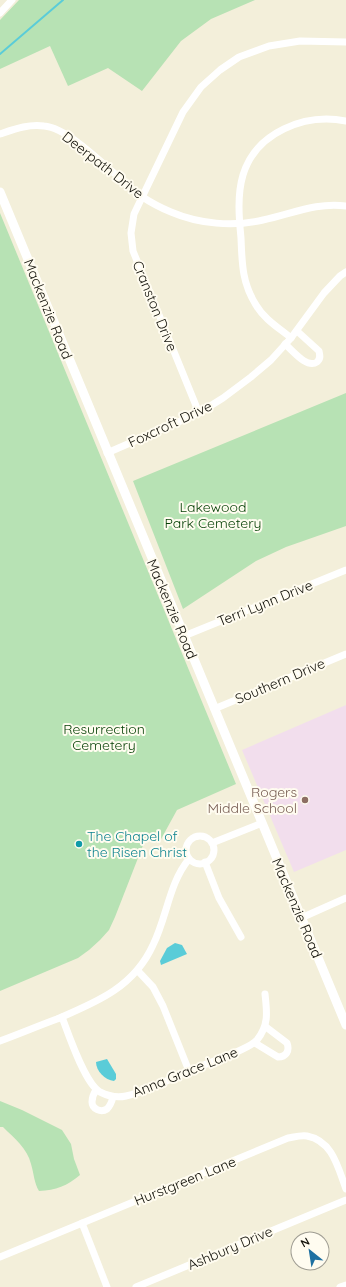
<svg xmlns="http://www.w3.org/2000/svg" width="346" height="1287" viewBox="0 0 346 1287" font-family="Quicksand,sans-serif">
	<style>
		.education { fill: #f2deed }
		.green { fill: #b7e2b4 }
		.water { fill: #5accd8 }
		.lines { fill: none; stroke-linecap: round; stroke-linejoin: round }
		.stream { stroke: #5accd8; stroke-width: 2 }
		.minor { stroke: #fff; stroke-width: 7 }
		.secondary { stroke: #fff; stroke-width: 9 }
		.education-dot { fill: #8d6e63; stroke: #fffcf0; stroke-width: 1.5 }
		.culture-dot { fill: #0f9aa8; stroke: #fffcf0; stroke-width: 1.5 }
		.labels { text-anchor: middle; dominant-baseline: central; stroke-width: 4; stroke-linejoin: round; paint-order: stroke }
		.street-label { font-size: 14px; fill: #100f08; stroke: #fffcf0 }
		.park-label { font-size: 14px; fill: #003d00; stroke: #fffcf0 }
		.education-label { font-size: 14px; fill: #785e54; stroke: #fffcf0; text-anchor: end }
		.culture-label { font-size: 14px; fill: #0d838f; stroke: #fffcf0; text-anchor: start }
	</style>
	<rect width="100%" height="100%" fill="#f3efda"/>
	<path class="education" d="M346 705V850L294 872 242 750Z"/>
	<g class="green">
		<path d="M19 0H255L211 19 181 41 142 91 108 68 68 86 50 46 0 69V20Z"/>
		<path d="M0 213 236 784 177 810 160 841 147 835 115 917 109 930 100 940 89 950 78 958 0 991Z"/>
		<path d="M346 393V526L286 547 256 561 183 609 133 481Z"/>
		<path d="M0 1101 22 1110 62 1130 71 1144 74 1159 80 1175C67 1186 56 1190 39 1191 34 1183 34 1174 31 1164 27 1148 15 1139 3 1127H0Z"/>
	</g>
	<g class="water">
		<path d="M175 943 182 945 187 954 161 965 160 961 167 948Z"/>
		<path d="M107 1059 116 1074V1079L114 1081C105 1080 96 1071 96 1062Z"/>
	</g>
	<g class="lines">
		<path class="stream" d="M0 54 63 0"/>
		<g class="minor">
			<path d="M0 13 12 0"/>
			<path d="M0 134C15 129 28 124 44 126 72 128 117 179 141 196 150 202 161 208 171 212 199 224 233 227 263 220 292 214 316 202 346 206"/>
			<path d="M291 338C279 328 264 319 256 305 242 283 242 263 241 238 239 218 237 195 243 175 256 132 305 113 346 121"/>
			<path d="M285 344C293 351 307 369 317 362 321 359 320 355 319 351L297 331"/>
			<path d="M199 413 133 251 131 233 134 214 183 112 201 87 220 70 239 57 269 46 300 41 346 42"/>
			<path d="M107 453 199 413 223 398 251 377 271 360 291 338 324 293 340 276 346 272"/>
			<path d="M184 636 346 570"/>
			<path d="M214 709 346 654"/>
			<circle cx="200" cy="850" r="14"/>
			<path d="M212 843 262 823"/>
			<path d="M205 862 219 898 241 937"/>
			<path d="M301 918 346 898"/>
			<path d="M138 971 153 987 163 1006 189 1071"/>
			<path d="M62 1017C68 1033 85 1084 100 1092 108 1096 117 1098 126 1096 148 1091 168 1080 188 1071 202 1065 249 1050 257 1040 269 1025 267 1012 265 994"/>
			<path d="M0 1041C19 1034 38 1026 57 1019 97 1002 134 987 153 945 167 917 169 883 189 859"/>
			<path d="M255 1043 278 1057C286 1057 290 1051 287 1043L266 1027"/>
			<path d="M96 1090C94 1093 92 1098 92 1102 92 1109 101 1113 107 1109 110 1106 112 1101 113 1097"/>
			<path d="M82 1223 107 1287"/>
			<path d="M0 1257 288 1138C294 1137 301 1135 307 1136 333 1141 338 1168 346 1189"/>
			<path d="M136 1287 346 1200"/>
			<path d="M340 1287 346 1285"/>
		</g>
		<path class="secondary" d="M0 192 346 1025"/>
	</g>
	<circle class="education-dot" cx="305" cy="800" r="4"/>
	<circle class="culture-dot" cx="79" cy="844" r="4"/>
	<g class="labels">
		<g class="street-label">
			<text transform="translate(103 165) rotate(38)">Deerpath Drive</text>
			<text transform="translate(155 306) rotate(68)">Cranston Drive</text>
			<text transform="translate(48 309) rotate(68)">Mackenzie Road</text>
			<text transform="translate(170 424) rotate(-25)">Foxcroft Drive</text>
			<text transform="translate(265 603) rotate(-22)">Terri Lynn Drive</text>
			<text transform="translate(172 609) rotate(67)">Mackenzie Road</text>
			<text transform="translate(280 681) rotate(-23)">Southern Drive</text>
			<text transform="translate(297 908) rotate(67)">Mackenzie Road</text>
			<text transform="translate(185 1072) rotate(-22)">Anna Grace Lane</text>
			<text transform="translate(185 1181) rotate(-22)">Hurstgreen Lane</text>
			<text transform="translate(230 1248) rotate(-23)">Ashbury Drive</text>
		</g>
		<g class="park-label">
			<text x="213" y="507">Lakewood<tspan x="213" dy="16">Park Cemetery</tspan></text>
			<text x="104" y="729">Resurrection<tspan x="104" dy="16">Cemetery</tspan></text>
		</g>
		<g class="education-label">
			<text x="297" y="792">Rogers<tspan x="297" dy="16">Middle School</tspan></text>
		</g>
		<g class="culture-label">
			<text x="87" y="836">The Chapel of<tspan x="87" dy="16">the Risen Christ</tspan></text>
		</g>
	</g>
	<g transform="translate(310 1251) rotate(330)"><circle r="19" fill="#fffcf0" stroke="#9f9d93"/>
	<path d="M0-3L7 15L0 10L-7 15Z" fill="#1e70a1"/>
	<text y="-6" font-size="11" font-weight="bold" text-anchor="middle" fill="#100f08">N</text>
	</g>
</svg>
